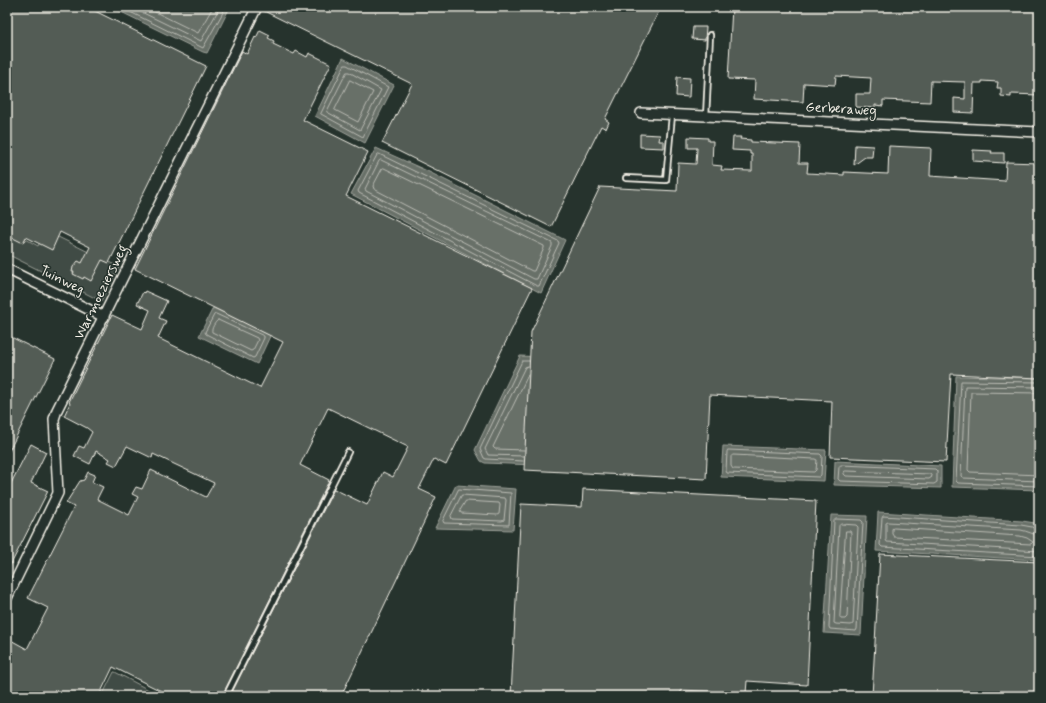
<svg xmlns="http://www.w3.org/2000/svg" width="1046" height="703" viewBox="0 0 1046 703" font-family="Mynerve,sans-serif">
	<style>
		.green { fill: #414b45; stroke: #9a9e96 }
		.water { fill: #676f68; stroke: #9fa39b }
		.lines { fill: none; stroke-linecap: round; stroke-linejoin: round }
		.shore { stroke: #bcbdb5; stroke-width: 1 }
		.building { fill: #525c55; stroke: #f4f1e8 }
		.lane-casing { stroke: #f4f1e8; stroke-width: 8 }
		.street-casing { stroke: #f4f1e8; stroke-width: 12 }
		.lane { stroke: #26332d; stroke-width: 4.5 }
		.street { stroke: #26332d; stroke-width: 9 }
		.labels { text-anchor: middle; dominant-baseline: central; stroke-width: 3; stroke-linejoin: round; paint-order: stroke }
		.street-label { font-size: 14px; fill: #f4f1e8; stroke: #26332d }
	</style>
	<rect width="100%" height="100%" fill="#26332d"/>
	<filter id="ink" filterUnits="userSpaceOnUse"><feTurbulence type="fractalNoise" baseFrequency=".025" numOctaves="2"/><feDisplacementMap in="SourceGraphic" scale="8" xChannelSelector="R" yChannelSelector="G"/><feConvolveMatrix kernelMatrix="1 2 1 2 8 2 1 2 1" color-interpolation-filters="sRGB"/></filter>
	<g filter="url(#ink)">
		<g class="green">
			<path d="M7 211 24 238 38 246 46 231 119 267 101 301 7 254Z"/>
			<path d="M114 672H115L160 696H102Z"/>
		</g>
		<g class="water">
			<path d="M111 7H230L207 53 203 52Z"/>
			<path d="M343 58 394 85 365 143 315 116Z"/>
			<path d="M376 148 425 170 565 240 541 293 351 194Z"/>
			<path d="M213 308 271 334 257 364 199 336Z"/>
			<path d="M520 356 565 358 559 466 485 463 481 461 475 450Z"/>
			<path d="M956 376 1039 378V490L952 487Z"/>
			<path d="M723 446 826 450 824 481 721 477Z"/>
			<path d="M835 461 941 466V488L834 485Z"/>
			<path d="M456 485 516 489 513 530 435 528Z"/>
			<path d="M878 512 1022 521 1035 523 1039 528V560L876 551Z"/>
			<path d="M831 515 867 516 861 635 824 633Z"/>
		</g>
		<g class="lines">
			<g class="shore">
				<path d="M120 7 203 48 226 7"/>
				<path d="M131 7 201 41 220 7"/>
				<path d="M145 7 198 33 213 7"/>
				<path d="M345 65H347L388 87 363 137 321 114Z"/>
				<path d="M347 72H349L381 90 360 130 327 112Z"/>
				<path d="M350 80 373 92 358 122 335 110Z"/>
				<path d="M379 154 558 241 559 243 539 286H537L359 193 358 191 377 155Z"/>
				<path d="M381 160 552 243V246L537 279H534L366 191 365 189 379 161Z"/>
				<path d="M384 168 544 246V248L534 271H532L374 189 373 186 382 169Z"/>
				<path d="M216 314 264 336V338L255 357 253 358 206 334 205 332 214 315Z"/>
				<path d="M218 320 257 338 258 340 253 350 251 351 212 332C211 329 215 322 218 320Z"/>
				<path d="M1039 382 961 381 956 481 958 483 1039 486"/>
				<path d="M1039 387 965 386 961 476 963 478 1039 481"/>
				<path d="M1039 393 971 392 968 470 970 472 1039 475"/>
				<path d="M524 450 495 449 493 447 528 375"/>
				<path d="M728 450 820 454 822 456 821 475 819 477 727 473 726 471 727 452Z"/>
				<path d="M733 455 815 459 817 460 816 470 814 472 733 469 731 466V457Z"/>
				<path d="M524 456 488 455 485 449 525 367 528 366"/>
				<path d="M523 461 486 459 484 458 480 449 522 361H529"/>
				<path d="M841 465 935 469 937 471V482L934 484 840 481 838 479 839 467Z"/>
				<path d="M846 471 930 474 932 477 929 479 846 476 844 474V472Z"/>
				<path d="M459 489 511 493 509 525 444 523 443 521Z"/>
				<path d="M462 495 505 498 506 500 504 520 502 521 452 519 451 516Z"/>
				<path d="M466 501 499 503 500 505 499 514 497 515 461 513 460 511Z"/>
				<path d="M836 519 861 520 863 522 857 629 856 631 830 629 829 627 834 521Z"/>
				<path d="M841 524 856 525 858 527 853 624 851 625 836 624 834 623 839 526Z"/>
				<path d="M894 528 1020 536 1027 538 1033 542 1031 544 894 537 892 534V529Z"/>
				<path d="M1039 530H1036L1032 527 1021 525 883 516 882 518 880 545 882 547 1039 556"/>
				<path d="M846 531H850L851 533 847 617 845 619H841L840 617Z"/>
				<path d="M1039 535C1034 535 1027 531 1021 530L888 522 886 523V540L887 542 1039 551"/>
			</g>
		</g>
		<g class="building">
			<path d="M7 7H87L206 66 109 263 102 260 91 281 84 277 83 279 73 274 74 272H72L73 267 78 261 82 263 90 247 60 232 52 250 26 237 23 243 7 235Z"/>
			<path d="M263 7H661L605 119 609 122 606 129 601 126 551 227 382 143 412 84 262 10Z"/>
			<path d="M732 7H1039V95L1011 94V97L1001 96V88H997L998 82 982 81V83H974L973 113 954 112V98L965 99V82L931 81 930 102 883 100V106L875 105V108L856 107V94H870L871 78 836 76 835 85 804 83 803 102 754 99 755 80 728 79Z"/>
			<path d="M693 27H706L705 40 692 39Z"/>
			<path d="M260 30 270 35 268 38 274 41 273 44 294 54 296 51 307 57 309 53 331 64 303 120 368 152 346 196 532 288 446 465 434 459 419 489 436 497 341 696H230L334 489 367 505 383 472 393 477 408 447 328 408 300 465 329 480 327 485 222 696H171L113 667 99 696H7V638L27 649 48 608 28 598 74 507 66 503 80 481 84 480 88 472 95 475 92 482 103 487 97 499 129 515 138 497 132 494 136 487 142 489 151 470 206 497 214 483 153 454 152 458 127 446 116 466 108 462 110 459 96 451 90 464 74 456 79 446 84 448 92 432 87 428 64 416 70 403 69 402 112 315 142 329 150 310 137 304 143 292 144 293 145 291 167 301 159 318 166 321 158 338 260 388 283 342 135 269 242 51 247 54 255 37 256 38Z"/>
			<path d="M677 77 690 78 689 97 676 96Z"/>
			<path d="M640 134 660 135 659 141H664V148L640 147Z"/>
			<path d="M688 137 708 138V141H713L712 165 722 166 721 170 752 171V154H750V151L732 150 733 137H741L740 139 751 140V142L800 144 799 163H808L807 173 844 175V172L888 174 889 146 931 148 930 176 1005 181 1006 162 1039 163V378L951 374 946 462 830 457 832 401 710 395 706 479 524 470 531 332 600 187 677 191 678 163 696 164 697 148H688Z"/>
			<path d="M855 145 873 146 872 157H865L854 165Z"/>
			<path d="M973 150 992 151 991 153H1004V163L973 161Z"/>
			<path d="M7 335 55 359 7 455Z"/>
			<path d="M31 444 46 452 31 483 48 491 7 572V491Z"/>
			<path d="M583 489 816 501 807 685 747 681 746 693 681 690V696H511L521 504 582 507Z"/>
			<path d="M880 554 1039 562V696H872Z"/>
		</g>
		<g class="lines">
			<g class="lane-casing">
				<g id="lane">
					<path d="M706 117 710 35"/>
					<path d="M626 178 666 180 672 115"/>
					<path d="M226 696 348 452"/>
				</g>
			</g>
			<g class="street-casing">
				<g id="street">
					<path d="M641 113 1039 132"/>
					<path d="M7 269 104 317"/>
					<path d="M7 598 58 493 54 419 57 410 257 7"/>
				</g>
			</g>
			<use href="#lane" class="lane"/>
			<use href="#street" class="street"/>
		</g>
	</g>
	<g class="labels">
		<g class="street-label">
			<text transform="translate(841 109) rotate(3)">Gerberaweg</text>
			<text transform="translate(62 280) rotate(26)">Tuinweg</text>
			<text transform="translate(101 292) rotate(-64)">Warmoeziersweg</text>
		</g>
	</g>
	<rect width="1046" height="703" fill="none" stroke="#26332d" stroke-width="24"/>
	<rect x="12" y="12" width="1022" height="679" fill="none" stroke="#f4f1e8" stroke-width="1.5" filter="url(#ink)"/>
</svg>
